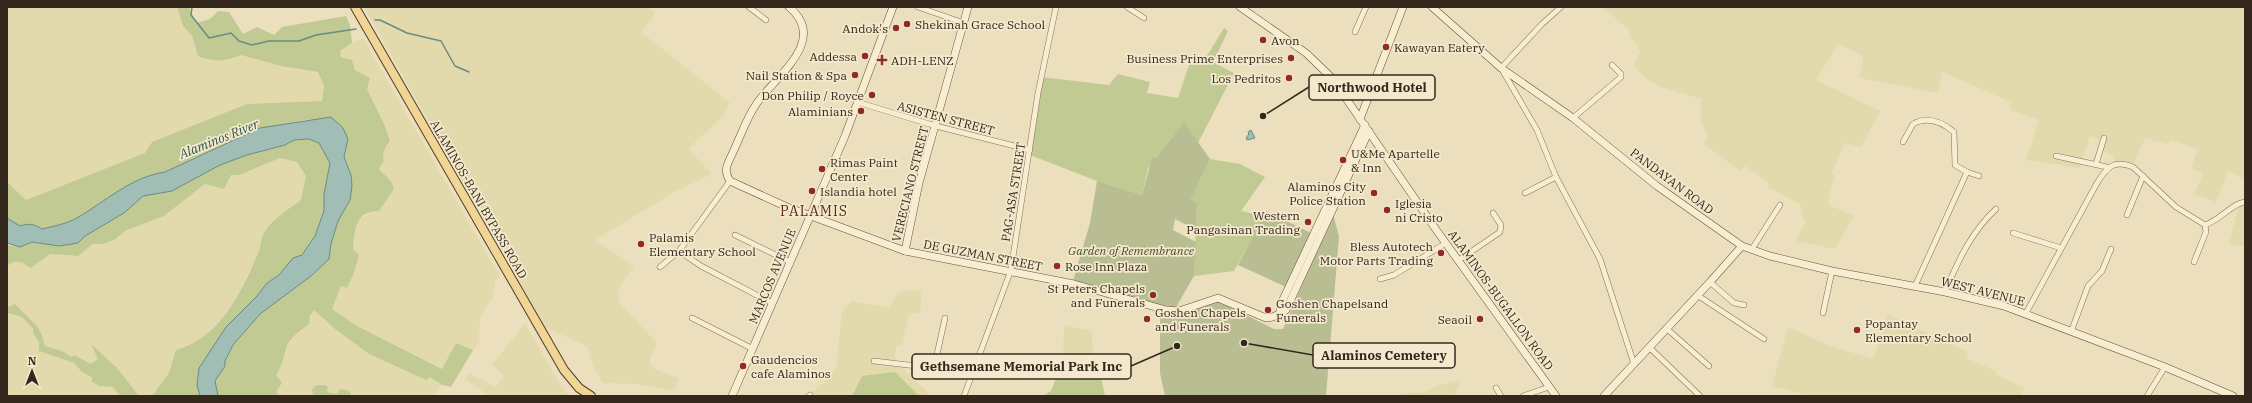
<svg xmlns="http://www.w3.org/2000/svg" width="2252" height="403" viewBox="0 0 2252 403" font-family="'IBM Plex Serif',serif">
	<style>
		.farmland { fill: #e2daac }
		.green { fill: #c2ca93 }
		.cemetery { fill: #b8be92 }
		.water { fill: #a1beb6; stroke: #698b83 }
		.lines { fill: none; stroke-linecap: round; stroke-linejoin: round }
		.stream { stroke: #698b83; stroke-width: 1.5 }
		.street-casing { stroke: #847057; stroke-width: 6 }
		.secondary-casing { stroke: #65513b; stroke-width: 8 }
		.primary-casing { stroke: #513e2c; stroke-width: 10 }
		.street { stroke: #f8ecd1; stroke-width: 5 }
		.secondary { stroke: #f8ecd1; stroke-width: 7 }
		.primary { stroke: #f0d595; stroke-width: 8 }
		.poi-dot { fill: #912929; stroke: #f4e9cd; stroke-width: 1.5 }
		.labels { text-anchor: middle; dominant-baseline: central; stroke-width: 3.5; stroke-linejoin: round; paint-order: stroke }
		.poi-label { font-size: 12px; fill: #34281c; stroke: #f4e9cd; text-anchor: start }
		.street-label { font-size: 12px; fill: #34281c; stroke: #f4e9cd }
		.park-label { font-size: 12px; font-style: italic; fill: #444f23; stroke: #f4e9cd }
		.water-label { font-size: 13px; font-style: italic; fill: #2b5351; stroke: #f4e9cd }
		.quarter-label { font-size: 14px; letter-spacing: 1px; fill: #5f2b1c; stroke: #f4e9cd }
		.leader { fill: none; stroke: #34281c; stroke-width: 1.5 }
		.callout-dot { fill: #34281c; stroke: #f4e9cd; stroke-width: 1.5 }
		.callout { fill: #f4e9cd; stroke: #34281c; stroke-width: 1.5 }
		.callout-label { font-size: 13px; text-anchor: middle; font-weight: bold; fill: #34281c }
	</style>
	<rect width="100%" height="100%" fill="#ecdfbe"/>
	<g class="farmland">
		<path d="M7 7H177L183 26 192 36 198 56 231 60 241 55 281 66 318 72 324 86 322 101 247 104 152 142 145 153 26 200 7 182Z"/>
		<path d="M364 7H648L656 13 641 32 730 103 723 116 688 149 712 174 678 190 595 240 634 266 622 283 618 293 619 303 657 343 649 361 654 369 679 378 674 391 635 384 603 383 593 366 588 347 545 327Z"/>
		<path d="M1603 7H2245V180L2228 171 2216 202 2194 194 2203 174 2191 168 2198 149 2170 140 2168 144 2145 138 2131 169 2115 167 2113 155 2099 150 2102 140 2090 136 2080 168 2026 160 2039 120 2011 110V102L1942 72 1938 93 1860 78 1863 56 1838 44 1816 80 1880 111 1861 147 1845 143 1832 173 1835 175 1829 197V205L1854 216 1835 249 1796 241 1806 220 1803 218 1800 204 1769 188 1768 183 1746 166 1740 171 1704 144 1708 136 1701 123V99L1661 87 1647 79 1634 66 1640 51 1637 49 1638 45 1630 37V31Z"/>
		<path d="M363 38 500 277 495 281 493 297 480 317 479 341 473 350 456 343 443 369 357 326 332 309 341 285 347 287 354 273 359 255 353 249 355 227 358 220 373 211 394 189 391 181 379 169 384 161 382 155 385 147 390 141 385 126 367 89 355 70 352 60 341 57 340 52 345 46Z"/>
		<path d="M280 158 297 162 306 176 301 200 279 217 264 233 260 249 233 306 201 341 176 350 169 373 152 396H139L118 369 92 345 98 359 91 365 74 355 72 357 62 351 45 346 42 335 37 326 15 304 7 307V266L13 261H19L31 268 50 254 78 256 93 244H103L114 240 125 231 164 216 205 184 224 189 231 175Z"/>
		<path d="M2245 194V247L2229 243 2237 212Z"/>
		<path d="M922 290 920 313 909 314 902 346H896L895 361 931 396H807L822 384 836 369 842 312 852 301 889 308 898 292Z"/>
		<path d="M314 310 335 329 369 354 426 380 430 377 442 385 432 396H351V394H337L312 389 313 396H278L276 375 281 368 286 348 293 338 305 328Z"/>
		<path d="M7 313 22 317 33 330V333L39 341 40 351 74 363 82 372 93 378 92 381 99 386 113 387 120 396H7Z"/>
		<path d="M1888 315 1968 352 1966 358 1996 371 1995 374 2024 388 2021 396H1809L1772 386 1788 327 1828 345 1873 359Z"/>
		<path d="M525 323 562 388 570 396H487L480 389 465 379 469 373 496 387 504 376 492 365Z"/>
		<path d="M1064 325 1092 331 1093 364 1086 366 1063 360Z"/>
		<path d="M1461 380 1455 396H1392L1413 392 1424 393 1436 386Z"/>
	</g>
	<g class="green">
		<path d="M177 7H189L196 23 210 19 218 11 229 12 243 34 257 27 274 35 282 27 346 16 350 25 352 43 340 51 341 57 352 60 355 70 370 78 367 89 385 126 390 141C384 148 382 153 384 161L379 169 391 181 394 189 379 211C354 211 355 231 353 249L359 255 354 273 347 288 341 286 332 309 357 326 442 369 456 343 473 350 451 387 442 385 430 377 426 380 369 354 335 329 314 310 310 316 309 324C301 331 289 337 286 349 283 358 282 367 276 375L282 383 277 390 278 396H218L215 381 225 366V361L233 345 260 314 311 276 329 259 331 244 338 221 350 200 351 175 344 156 348 139 328 119 304 120 275 127 260 128 165 172C131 177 106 202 77 218 66 224 54 226 42 229 34 224 29 223 20 227L7 218V182L26 200 145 153 152 142 247 104 322 101 324 86 318 72 281 66 241 55C227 62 213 62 198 56L192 36 183 26Z"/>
		<path d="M1224 28 1228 31 1213 62 1234 73 1198 143 1184 122 1148 168 1142 195 1097 181 1030 155 1041 77 1109 85 1118 74 1150 82 1147 93 1178 98 1189 65 1195 61H1204Z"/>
		<path d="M309 139 319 143 330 163 324 194V211L315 236 302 255 293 258 279 275 267 283 257 296 226 327 199 368 197 385 200 396H152L169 373 176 350C221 338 242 291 259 251 261 245 261 238 264 233 272 219 289 209 301 200L306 176 297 162 280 158 239 175H231L224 189 205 184 164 216 125 231 114 240 103 244H93L78 256 50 254 31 268C21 262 17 258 7 266V245L20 247 32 242 59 246 78 243 85 236 124 213 143 196 172 191 220 165 247 155 285 145 294 140Z"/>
		<path d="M1210 159 1240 164 1265 177 1241 211 1264 216 1234 271 1194 276 1197 203 1191 199Z"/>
		<path d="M15 304 37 326 42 335 45 346 62 351 72 357 74 355 91 364 98 359 91 344 118 369 139 396H120L113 387 99 386 91 381 93 378 82 372 74 363 39 351V342L33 333V329L22 317 7 313V307Z"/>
		<path d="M895 372 919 396H852L862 376Z"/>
		<path d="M1057 376 1101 378 1105 396H1043L1051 391Z"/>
		<path d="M317 385H324L328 387 327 392 336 394 341 389 350 391 351 396H313L312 389Z"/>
	</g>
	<g class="cemetery">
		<path d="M1184 122 1210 159 1191 199 1197 203 1196 230 1175 219 1173 230 1196 242 1194 276 1175 309 1073 281 1090 223 1097 181 1142 195 1152 158H1156Z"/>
		<path d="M1266 211 1311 233 1286 287 1238 265Z"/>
		<path d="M1333 214 1339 236 1326 396H1165L1160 373V311L1218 301 1274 329H1283Z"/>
	</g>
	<g class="water">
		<path d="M331 117 343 128 348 139 344 157 351 175 352 186 350 200 338 221 331 244 329 259 311 276 260 314 233 345 225 361V366L215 381 218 396H200L197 385 199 368 226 327 257 296 267 283 279 275 293 258 302 255 315 236 324 211V194L330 163 319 143 309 139 294 140 285 145 247 155 220 165 172 191 143 196 124 213 85 236 78 243 59 246 32 242 20 247 7 243V218L20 226C29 223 34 224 42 229 54 226 66 224 77 218 106 201 131 177 165 172L260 128Z"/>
		<path d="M1251 130 1255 138 1247 140 1246 138 1249 134 1248 132Z"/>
	</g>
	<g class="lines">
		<g class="stream">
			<path d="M192 7 191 15 209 38 231 33 239 41 252 45 269 41H299L316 35 356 29"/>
			<path d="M375 20H380L407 33 441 41 455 66 469 72"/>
		</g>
		<g class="street-casing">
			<g id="street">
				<path d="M749 7 766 20"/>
				<path d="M918 7 964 23"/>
				<path d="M1127 7 1144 18"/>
				<path d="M1561 7 1542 24 1501 68 1537 130 1556 177 1600 259 1634 364"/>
				<path d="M1355 32 1366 7"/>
				<path d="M857 102 936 126 1030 150"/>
				<path d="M1573 118 1621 77V74L1612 65"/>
				<path d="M1903 142 1913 124C1927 116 1942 122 1954 132L1955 165 1967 172 1979 176"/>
				<path d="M2056 156 2107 167"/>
				<path d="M2096 164 2104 138"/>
				<path d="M1525 193 1556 177"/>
				<path d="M2127 215 2143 176"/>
				<path d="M2205 225C2220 220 2233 203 2245 202"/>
				<path d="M2013 233 2061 248"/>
				<path d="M735 235 790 262"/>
				<path d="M1752 249 1780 205"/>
				<path d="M679 251 701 266 772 303"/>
				<path d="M1459 260 1500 232 1501 225 1493 213"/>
				<path d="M660 267 679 251 730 181"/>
				<path d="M1380 279 1394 275 1446 243"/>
				<path d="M1710 282 1734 303 1744 305"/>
				<path d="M1915 286 1967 172"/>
				<path d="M1945 292C1958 261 1971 232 1996 209"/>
				<path d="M1697 295 1764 339"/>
				<path d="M1823 313 1832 271"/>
				<path d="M2026 313 2097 183C2107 167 2114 159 2133 167L2176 207 2205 225 2206 232 2194 262"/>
				<path d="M692 318 753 349"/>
				<path d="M1666 328 1709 366"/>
				<path d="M2071 332 2088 286 2102 271 2111 249"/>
				<path d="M1649 347 1700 396"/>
				<path d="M874 361 934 368 970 375"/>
				<path d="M934 368 945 318"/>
				<path d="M1496 388 1501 396"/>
				<path d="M809 396 810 395"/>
				<path d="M964 396 1011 270 1038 93 1056 7"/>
				<path d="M1523 396 1549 387"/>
				<path d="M2147 396 2165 367"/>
			</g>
		</g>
		<g class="secondary-casing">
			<g id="secondary">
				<path d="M789 7C829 40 776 76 757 103 747 117 741 135 734 150 729 162 722 169 730 181L787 207 905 251 1074 284 1166 310 1179 311 1218 298 1266 318 1273 317 1286 310 1369 131"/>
				<path d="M1240 7 1306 53 1332 78 1437 231 1556 396"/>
				<path d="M1432 7 1501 68 1573 118 1657 186 1742 246 1770 256 1832 271 1945 292 2004 306 2165 367 2233 396"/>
				<path d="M1360 119 1403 7"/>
				<path d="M905 251 919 183 968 7"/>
				<path d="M1280 311V306L1365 125"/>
				<path d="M732 396 845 136 893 7"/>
				<path d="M1604 396 1710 282 1742 246"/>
			</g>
		</g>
		<g class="primary-casing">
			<path id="primary" d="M355 7 564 370 579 388 591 396"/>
		</g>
		<use href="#street" class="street"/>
		<use href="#secondary" class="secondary"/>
		<use href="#primary" class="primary"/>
	</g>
	<g class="poi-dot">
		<circle cx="907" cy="24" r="4"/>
		<circle cx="896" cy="28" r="4"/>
		<circle cx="1263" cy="40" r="4"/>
		<circle cx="1386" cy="47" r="4"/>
		<circle cx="865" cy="56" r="4"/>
		<circle cx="1291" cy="58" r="4"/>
		<path d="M880 54h4v4h4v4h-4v4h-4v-4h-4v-4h4z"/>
		<circle cx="855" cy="75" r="4"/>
		<circle cx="1289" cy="78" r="4"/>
		<circle cx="872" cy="95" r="4"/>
		<circle cx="861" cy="111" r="4"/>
		<circle cx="1343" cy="160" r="4"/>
		<circle cx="822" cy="169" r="4"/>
		<circle cx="812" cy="191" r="4"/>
		<circle cx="1374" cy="193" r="4"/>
		<circle cx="1387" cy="210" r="4"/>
		<circle cx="1308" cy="222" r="4"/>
		<circle cx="641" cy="244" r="4"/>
		<circle cx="1441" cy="253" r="4"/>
		<circle cx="1057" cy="266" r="4"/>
		<circle cx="1153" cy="295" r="4"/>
		<circle cx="1268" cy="310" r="4"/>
		<circle cx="1147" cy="319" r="4"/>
		<circle cx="1480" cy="319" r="4"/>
		<circle cx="1857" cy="330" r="4"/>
		<circle cx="743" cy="366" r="4"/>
	</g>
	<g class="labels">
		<g class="poi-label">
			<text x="915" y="24">Shekinah Grace School</text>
			<text x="888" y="28" text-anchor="end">Andok's</text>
			<text x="1271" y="40">Avon</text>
			<text x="1394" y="47">Kawayan Eatery</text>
			<text x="857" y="56" text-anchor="end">Addessa</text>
			<text x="1283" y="58" text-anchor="end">Business Prime Enterprises</text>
			<text x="891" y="60">ADH-LENZ</text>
			<text x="847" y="75" text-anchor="end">Nail Station &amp; Spa</text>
			<text x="1281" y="78" text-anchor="end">Los Pedritos</text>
			<text x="864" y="95" text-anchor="end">Don Philip / Royce</text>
			<text x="853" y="111" text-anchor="end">Alaminians</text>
			<text x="1351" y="153">U&amp;Me Apartelle<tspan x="1351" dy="14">&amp; Inn</tspan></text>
			<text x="830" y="162">Rimas Paint<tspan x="830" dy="14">Center</tspan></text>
			<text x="1366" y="186" text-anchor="end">Alaminos City<tspan x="1366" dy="14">Police Station</tspan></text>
			<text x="820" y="191">Islandia hotel</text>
			<text x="1395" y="203">Iglesia<tspan x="1395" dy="14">ni Cristo</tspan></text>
			<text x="1300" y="215" text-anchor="end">Western<tspan x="1300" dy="14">Pangasinan Trading</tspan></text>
			<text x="649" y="237">Palamis<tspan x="649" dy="14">Elementary School</tspan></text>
			<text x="1433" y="246" text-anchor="end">Bless Autotech<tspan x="1433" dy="14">Motor Parts Trading</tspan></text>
			<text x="1065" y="266">Rose Inn Plaza</text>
			<text x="1145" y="288" text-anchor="end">St Peters Chapels<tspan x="1145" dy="14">and Funerals</tspan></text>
			<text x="1276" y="303">Goshen Chapelsand<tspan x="1276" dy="14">Funerals</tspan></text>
			<text x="1155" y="312">Goshen Chapels<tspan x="1155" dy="14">and Funerals</tspan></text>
			<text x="1472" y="319" text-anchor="end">Seaoil</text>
			<text x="1865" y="323">Popantay<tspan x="1865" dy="14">Elementary School</tspan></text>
			<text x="751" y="359">Gaudencios<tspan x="751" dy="14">cafe Alaminos</tspan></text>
		</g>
		<g class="street-label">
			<text transform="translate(946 118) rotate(15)">ASISTEN STREET</text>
			<text transform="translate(1672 181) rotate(37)">PANDAYAN ROAD</text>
			<text transform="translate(910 184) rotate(-76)">VERECIANO STREET</text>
			<text transform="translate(1013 192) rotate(-81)">PAG-ASA STREET</text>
			<text transform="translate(479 199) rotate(60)">ALAMINOS-BANI BYPASS ROAD</text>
			<text transform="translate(983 255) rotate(11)">DE GUZMAN STREET</text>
			<text transform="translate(772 276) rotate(-67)">MARCOS AVENUE</text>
			<text transform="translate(1983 291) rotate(14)">WEST AVENUE</text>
			<text transform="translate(1501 300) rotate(54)">ALAMINOS-BUGALLON ROAD</text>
		</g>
		<g class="park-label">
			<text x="1131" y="250">Garden of Remembrance</text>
		</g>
		<g class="water-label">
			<text transform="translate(219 139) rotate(-22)">Alaminos River</text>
		</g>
		<g class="quarter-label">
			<text x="814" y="211">PALAMIS</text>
		</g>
	</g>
	<path class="leader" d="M1263 116L1309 87M1244 343L1313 355M1177 346L1131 366"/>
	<g class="callout-dot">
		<circle cx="1263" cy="116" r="4"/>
		<circle cx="1244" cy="343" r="4"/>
		<circle cx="1177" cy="346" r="4"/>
	</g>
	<g class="callout">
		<rect x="1309" y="75" width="126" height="25" rx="4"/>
		<rect x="1313" y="343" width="142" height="25" rx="4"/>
		<rect x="912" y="354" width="219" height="25" rx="4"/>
	</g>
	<g class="callout-label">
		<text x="1372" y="92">Northwood Hotel</text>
		<text x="1384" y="360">Alaminos Cemetery</text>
		<text x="1021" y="371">Gethsemane Memorial Park Inc</text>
	</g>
	<rect width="2252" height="403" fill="none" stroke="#34281c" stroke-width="16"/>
	<g transform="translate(32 371)" stroke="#f4e9cd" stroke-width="3" paint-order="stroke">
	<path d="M0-3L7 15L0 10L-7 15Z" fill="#34281c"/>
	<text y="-6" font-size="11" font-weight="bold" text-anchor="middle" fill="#34281c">N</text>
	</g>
</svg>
